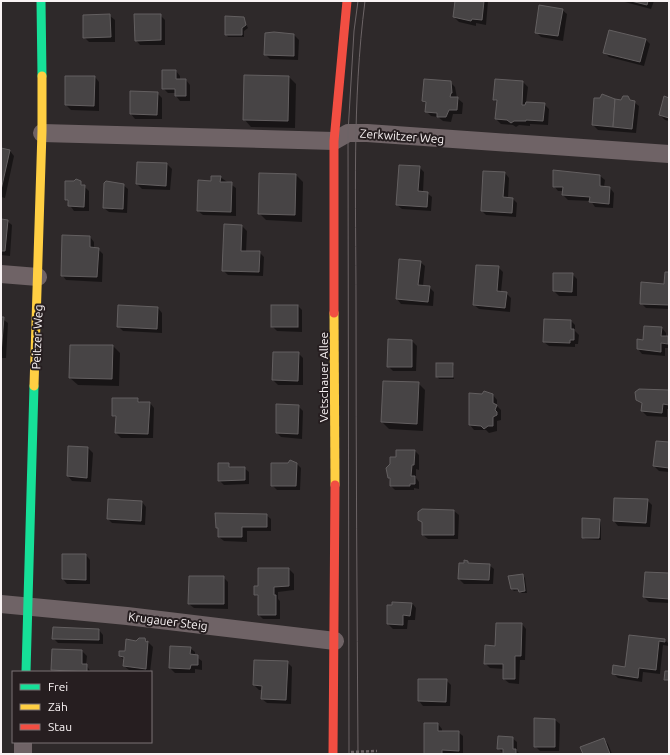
<svg xmlns="http://www.w3.org/2000/svg" width="670" height="755" viewBox="0 0 670 755" font-family="Ubuntu,sans-serif">
	<style>
		.shadow { fill: #0007 }
		.building { fill: #474445; stroke: #635f60 }
		.lines { fill: none; stroke-linecap: round; stroke-linejoin: round }
		.path { stroke: #6e6467; stroke-width: 2.5; stroke-dasharray: 3 2; stroke-linecap: butt }
		.street { stroke: #6f6366; stroke-width: 18 }
		.fast { stroke: #16e098; stroke-width: 9 }
		.slow { stroke: #ffcf43; stroke-width: 9 }
		.jam { stroke: #f24e42; stroke-width: 9 }
		.tram { stroke: #6c6466; stroke-width: 1 }
		.labels { text-anchor: middle; dominant-baseline: central; stroke-width: 4; stroke-linejoin: round; paint-order: stroke }
		.street-label { font-size: 12px; fill: #f9f3f4; stroke: #261e20 }
	</style>
	<rect width="100%" height="100%" fill="#2e292a"/>
	<g class="shadow">
		<path d="M456 1H488L486 25 476 23V26L459 22 454 17Z"/>
		<path d="M621 1H654L651 9Z"/>
		<path d="M562 10 567 14 563 41 541 37 536 32Z"/>
		<path d="M160 15 165 20V45H140L136 40Z"/>
		<path d="M110 16 115 20V42H89L84 37Z"/>
		<path d="M243 18 248 28 244 31V37H228L226 34Z"/>
		<path d="M266 34 294 35 299 40 298 60 270 59 266 55Z"/>
		<path d="M645 39 650 44 644 66 609 57 604 52Z"/>
		<path d="M176 71 180 76V80H186L190 85V101H180L176 96V93H168L163 88Z"/>
		<path d="M245 76 289 77 296 84 295 128 251 127 244 119Z"/>
		<path d="M66 77H95L99 82V111L71 110 66 105Z"/>
		<path d="M450 82 455 87 457 98 463 103 462 114H453L451 122 443 121 438 117 431 116 426 111 427 105 423 101Z"/>
		<path d="M523 82 528 87 526 103 544 104 549 109 548 125 530 124V126L519 125 516 127 513 125 501 124 496 119 498 103 494 100Z"/>
		<path d="M157 93 162 98V119H135L131 114Z"/>
		<path d="M627 97 639 106 636 133 598 130 593 125Z"/>
		<path d="M669 99V121L665 120 660 115Z"/>
		<path d="M1 149 10 151 14 156 5 198 1 197Z"/>
		<path d="M167 164 172 169 170 190 142 189 137 184Z"/>
		<path d="M419 167 424 172 423 192 427 193 432 197 431 211 402 209 397 205Z"/>
		<path d="M505 173 509 178 508 198 513 199 517 203 516 217 486 215 482 211Z"/>
		<path d="M296 175 303 182 302 222 266 220 259 213Z"/>
		<path d="M600 176 605 180 604 187 610 188 614 193 613 208 595 207 591 201 568 200 563 195 564 191H558L554 186Z"/>
		<path d="M220 177 236 188V216L203 215 198 211Z"/>
		<path d="M78 181 89 191V211H74L66 200V182Z"/>
		<path d="M123 185 128 189 127 213 109 212 104 208Z"/>
		<path d="M1 220 7 221 12 225 10 256 1 255Z"/>
		<path d="M242 226 247 231 246 252H259L264 257 263 276 228 275 223 270Z"/>
		<path d="M90 237 94 242V249H98L103 254 102 282 66 280 62 275Z"/>
		<path d="M420 262 425 266 423 286 429 287 434 292 433 306 401 304 397 299Z"/>
		<path d="M498 267 503 272 501 292 506 293 511 298 510 312 479 309 474 305Z"/>
		<path d="M669 273V309L646 308 641 303 665 285Z"/>
		<path d="M554 274H572L577 279V296H559L554 291Z"/>
		<path d="M298 306 302 310V332L277 331 272 326Z"/>
		<path d="M158 308 162 313V333L123 331 118 326Z"/>
		<path d="M1 318 8 323 6 358H1Z"/>
		<path d="M571 321 575 325V331L579 335 578 344H575V347L549 346 544 342Z"/>
		<path d="M662 328 666 333V337L669 339V348H665V356L642 354 638 349 644 341Z"/>
		<path d="M389 340 412 341 417 346 416 371H393L388 366Z"/>
		<path d="M113 346 120 353 119 386 78 385 70 378Z"/>
		<path d="M298 353 303 358V385H278L273 380Z"/>
		<path d="M452 364 454 366V379H439L437 376Z"/>
		<path d="M384 382 418 383 425 390 423 431 389 429 382 422Z"/>
		<path d="M669 391V409H667V417L647 416 642 411 643 405 637 399Z"/>
		<path d="M493 395 497 400V406L501 410V420L497 421V431L489 433 486 430H474L470 425Z"/>
		<path d="M138 399 141 403H150L154 408 153 438H121L116 433 117 419 113 415Z"/>
		<path d="M298 406 303 411 302 439 281 437 277 433Z"/>
		<path d="M669 443V472L659 471 654 466Z"/>
		<path d="M69 447 88 448 93 453 91 482 72 481 68 476Z"/>
		<path d="M415 451 419 455V470L416 469V478L419 482V489L414 488V490H395L391 486 389 478 391 465 397 458Z"/>
		<path d="M228 464 232 468H244L249 472V484L224 485 219 480Z"/>
		<path d="M297 464 301 468 300 490H277L272 485Z"/>
		<path d="M615 499 647 500 652 505 650 527 618 526 614 521Z"/>
		<path d="M142 502 146 507 145 525 112 523 108 519Z"/>
		<path d="M454 511 459 515 458 539H428L423 535Z"/>
		<path d="M266 515 271 519V531H247V542L224 541 219 537V530L217 527Z"/>
		<path d="M599 520 601 522V540L585 539 583 537Z"/>
		<path d="M86 555 90 560V584H67L63 579Z"/>
		<path d="M465 561 471 564 489 565 494 569 493 584H464L459 579Z"/>
		<path d="M289 569 294 574V590L278 592V599L280 601V619H263L259 615V598L255 594 259 587Z"/>
		<path d="M669 574V603L649 602 644 597Z"/>
		<path d="M523 575 525 578 527 593H522L519 590 514 591 512 589Z"/>
		<path d="M223 577 228 582V609L194 608 189 604Z"/>
		<path d="M412 603 416 608 415 620H408L407 629H393L388 624 393 606Z"/>
		<path d="M522 624 526 629 525 660H520L519 684 509 683 504 679V669L490 668 485 663 496 647Z"/>
		<path d="M99 630 103 635V644L58 643 53 638Z"/>
		<path d="M629 636 665 640 669 644V646L663 645 660 674 643 672 642 682 618 678 613 673 626 668Z"/>
		<path d="M145 639 153 647 150 672 129 670 124 666 125 661 120 656 137 642Z"/>
		<path d="M190 648 195 652V656L202 661V670L195 669V673H175L170 668Z"/>
		<path d="M53 650 82 651 87 656 86 665 91 672H54L52 670Z"/>
		<path d="M287 662 292 667 291 704 267 703 262 699V690H259L254 685Z"/>
		<path d="M446 680 451 685 450 706H423L419 701Z"/>
		<path d="M555 720 560 724 559 751H540L535 746Z"/>
		<path d="M438 724 442 729V732H458L463 736V754H425Z"/>
		<path d="M512 738 517 742V751L520 754H504L498 748Z"/>
		<path d="M604 739 608 744 612 754H584Z"/>
	</g>
	<g class="building">
		<path d="M455 1H484L482 20 472 19 471 21 453 17Z"/>
		<path d="M631 1H648L647 5Z"/>
		<path d="M539 5 563 9 558 36 535 33Z"/>
		<path d="M110 14 111 37 83 38V15Z"/>
		<path d="M134 14H161V40L135 41Z"/>
		<path d="M225 16 244 17 246 25 242 28V35H225Z"/>
		<path d="M609 30 646 39 640 62 603 53Z"/>
		<path d="M274 32 294 34V56L264 55 265 33Z"/>
		<path d="M162 70H176V79H186V96H175V89H162Z"/>
		<path d="M244 75 289 76 288 121 243 120Z"/>
		<path d="M65 76H95L94 106 65 105Z"/>
		<path d="M424 79 451 81 452 93H451L450 97H458L457 110H449L446 117H437V113L425 112 426 102 422 101Z"/>
		<path d="M495 79 523 81 522 105H525L526 102 545 103 543 121 526 120V121H514L511 123 507 120 495 119 497 100H493Z"/>
		<path d="M130 91 158 92 157 115 130 114Z"/>
		<path d="M602 94 615 99 613 127 592 125 594 98H600Z"/>
		<path d="M623 96H628L630 100 635 101 632 129 613 127 615 99 621 100Z"/>
		<path d="M664 96 669 98V118L659 115Z"/>
		<path d="M1 148 10 150 1 190Z"/>
		<path d="M137 162 167 163 166 186 136 184Z"/>
		<path d="M399 165 420 166 418 191 428 192 427 207 396 205Z"/>
		<path d="M553 170 600 175V186L610 187 609 204 589 202 590 197 562 195 563 187H553Z"/>
		<path d="M483 171 505 172 503 197 513 198 512 213 481 211Z"/>
		<path d="M259 173 296 174 295 215 258 214Z"/>
		<path d="M211 176H221L220 182H232L231 212 197 211 198 180 211 181Z"/>
		<path d="M76 179 81 181V185H85L84 207 68 206V200H65V181H74Z"/>
		<path d="M106 181 124 184 123 209 103 208 104 183Z"/>
		<path d="M1 219 8 220 5 251H1Z"/>
		<path d="M224 224 242 225 241 251H260L259 272 222 271Z"/>
		<path d="M62 235 90 236V247L99 248 97 277 61 276Z"/>
		<path d="M399 259 421 261 418 285 430 286 428 302 396 299Z"/>
		<path d="M476 265 499 266 497 291 507 292 505 308 473 305Z"/>
		<path d="M665 272H669V305L640 304 641 282 664 284Z"/>
		<path d="M553 273H573L572 292 553 291Z"/>
		<path d="M118 305 158 307 157 329 117 327Z"/>
		<rect x="271" y="305" width="27" height="22"/>
		<path d="M1 317H4L1 354Z"/>
		<path d="M544 319 571 320V329H574V340H570V343L543 342Z"/>
		<path d="M644 326 662 327 661 336H668V344L661 343V352L637 349V339L643 340Z"/>
		<path d="M388 339 412 340V367H387Z"/>
		<path d="M70 345H113L112 379 69 378Z"/>
		<path d="M273 352H299L298 381 272 380Z"/>
		<rect x="436" y="363" width="17" height="14"/>
		<path d="M383 381 419 382 417 424 381 422Z"/>
		<path d="M639 389 669 390V405L663 404 662 413 641 411 642 403 636 400 635 392Z"/>
		<path d="M484 391 493 394V403L497 405 495 410 497 412V415L493 417V426H488L484 429 481 426 469 425V393L482 394Z"/>
		<path d="M112 398H138V402H150L148 434 115 433 116 416H112Z"/>
		<path d="M276 404 299 405 298 434 276 433Z"/>
		<path d="M656 441 669 442V468L653 466Z"/>
		<path d="M68 446 88 447 87 478 67 476Z"/>
		<path d="M396 450H415L414 465H412L411 476H415V484H410V486H390V478H388L386 468 390 464V457H396Z"/>
		<path d="M290 460 297 463 296 486H271V463H288Z"/>
		<path d="M218 463H229V467H245V480L218 481Z"/>
		<path d="M614 498 648 499 646 523 613 521Z"/>
		<path d="M108 499 142 501 141 521 107 519Z"/>
		<path d="M422 509 454 510V535H422V522L418 520V512Z"/>
		<path d="M215 513 267 514V527H242V537H218V528H216Z"/>
		<path d="M582 518 600 519 599 538H582Z"/>
		<path d="M62 554H86V580L62 579Z"/>
		<path d="M464 560 468 561V563L490 564 489 580 458 579 459 563H464Z"/>
		<path d="M258 568H289V586L274 587V595H276V615H258V595H254V586H258Z"/>
		<path d="M645 572 669 573V599L643 597Z"/>
		<path d="M523 574 525 591 519 592 518 589H511L508 576Z"/>
		<path d="M189 576H224V604H188Z"/>
		<path d="M392 602 412 603 410 616 403 615V625L387 624V605H392Z"/>
		<path d="M496 623H522L521 656H515V679H503V664H484L485 645 495 646Z"/>
		<path d="M53 627 99 629V640L52 639Z"/>
		<path d="M629 635 665 639V642L659 641 656 670 639 668 638 678 612 674 613 665 625 667Z"/>
		<path d="M139 638H145L146 642 148 641 146 669 123 666 124 657 119 656V651H125L126 639 136 641Z"/>
		<path d="M170 646 191 647 190 654 198 655V665H191L190 669 169 668Z"/>
		<path d="M52 649 82 650V664H87V672L51 670Z"/>
		<path d="M254 660 288 661 286 700 261 699 262 686 253 685Z"/>
		<path d="M665 671H669V680H664Z"/>
		<path d="M418 679H447L446 702 418 701Z"/>
		<path d="M534 718 555 719V747H534Z"/>
		<path d="M424 723H438V731H459V751L442 750V754H424Z"/>
		<path d="M498 736 513 737V749H516V754H503V749H497Z"/>
		<path d="M604 738 610 754H583L580 747Z"/>
	</g>
	<g class="lines">
		<path class="path" d="M351 752 377 751"/>
		<g class="street">
			<path d="M42 133 334 141 348 133H367L669 154"/>
			<path d="M1 274 38 277"/>
			<path d="M1 604 127 616 335 641"/>
			<path d="M23 754V742"/>
		</g>
		<g class="fast">
			<path d="M41 1 42 76"/>
			<path d="M26 672 34 386"/>
		</g>
		<g class="slow">
			<path d="M334 313 335 485"/>
			<path d="M34 386 42 131V76"/>
		</g>
		<g class="jam">
			<path d="M334 313V141L347 1"/>
			<path d="M333 754 335 485"/>
		</g>
		<g class="tram">
			<path d="M349 754 348 133 354 31 358 1"/>
			<path d="M358 754C357 604 356 454 356 303 356 203 352 101 365 1"/>
		</g>
	</g>
	<g class="labels">
		<g class="street-label">
			<text transform="translate(402 136) rotate(4)">Zerkwitzer Weg</text>
			<text transform="translate(37 337) rotate(-88)">Peitzer Weg</text>
			<text transform="translate(323 377) rotate(-90)">Vetschauer Allee</text>
			<text transform="translate(168 621) rotate(7)">Krugauer Steig</text>
		</g>
	</g>
	<rect width="670" height="755" fill="none" stroke="#f9f3f4" stroke-width="4"/>
	<rect x="12" y="671" width="140" height="72" fill="#261e20" stroke="#7a7375"/>
	<rect x="20" y="684" width="20" height="6" fill="#16e098" stroke="#7a7375"/>
	<text x="48" y="691" font-size="12" fill="#f9f3f4">Frei</text>
	<rect x="20" y="704" width="20" height="6" fill="#ffcf43" stroke="#7a7375"/>
	<text x="48" y="711" font-size="12" fill="#f9f3f4">Zäh</text>
	<rect x="20" y="724" width="20" height="6" fill="#f24e42" stroke="#7a7375"/>
	<text x="48" y="731" font-size="12" fill="#f9f3f4">Stau</text>
</svg>
